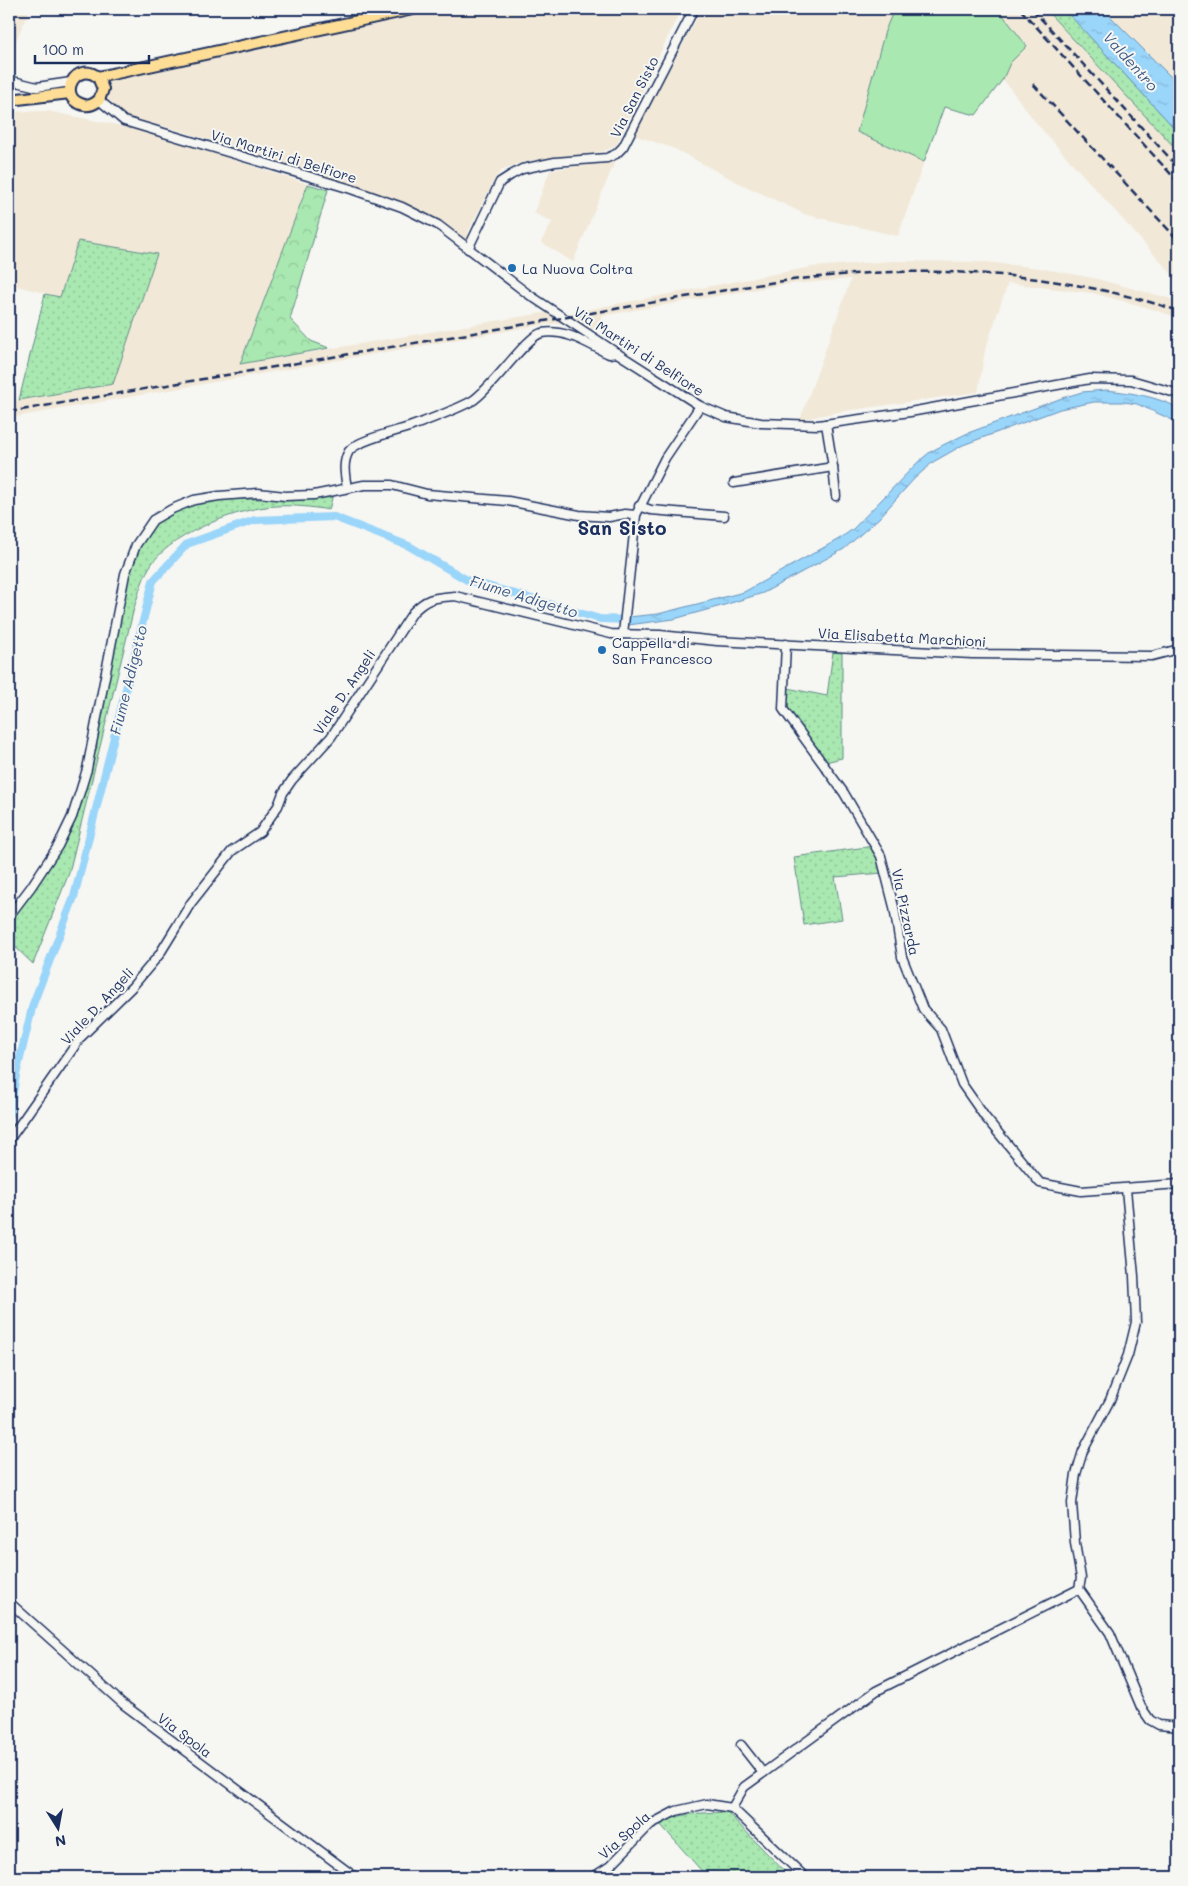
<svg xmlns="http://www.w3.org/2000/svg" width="1188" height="1886" viewBox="0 0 1188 1886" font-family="Mali,sans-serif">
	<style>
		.built { fill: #f1e8d7 }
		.grass { fill: url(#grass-dots); stroke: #628c87 }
		.forest { fill: url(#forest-crowns); stroke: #628c87 }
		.park { fill: #a9e8b0; stroke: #628c87 }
		.water { fill: url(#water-ripples); stroke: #6793bc }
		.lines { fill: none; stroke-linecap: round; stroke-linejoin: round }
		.canal { stroke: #9ad5fa; stroke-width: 8 }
		.minor-casing { stroke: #1b2f5e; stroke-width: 11 }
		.major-casing { stroke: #1b2f5e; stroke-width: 14 }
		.minor { stroke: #f6f6f2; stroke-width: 8 }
		.major { stroke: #fedd96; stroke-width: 10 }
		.rail { stroke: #1b2f5e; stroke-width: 2.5; stroke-dasharray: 8 4; stroke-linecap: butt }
		.poi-dot { fill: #1f6fb2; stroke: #f6f6f2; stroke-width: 2 }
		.labels { text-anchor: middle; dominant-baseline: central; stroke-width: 4; stroke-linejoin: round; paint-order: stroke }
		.street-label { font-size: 14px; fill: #1b2f5e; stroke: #f6f6f2 }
		.poi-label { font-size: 14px; fill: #1b2f5e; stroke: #f6f6f2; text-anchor: start }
		.water-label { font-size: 15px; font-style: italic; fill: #3b5885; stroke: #f6f6f2 }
		.district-label { font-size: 19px; font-weight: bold; fill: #1b2f5e; stroke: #f6f6f2 }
	</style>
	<defs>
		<pattern id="grass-dots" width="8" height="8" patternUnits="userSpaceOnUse" patternTransform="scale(1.25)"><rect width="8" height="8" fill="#a9e8b0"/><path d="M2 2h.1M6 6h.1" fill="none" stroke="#91c79a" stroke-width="1.8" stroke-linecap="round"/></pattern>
		<pattern id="forest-crowns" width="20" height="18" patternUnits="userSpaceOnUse" patternTransform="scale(1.25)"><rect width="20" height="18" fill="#a9e8b0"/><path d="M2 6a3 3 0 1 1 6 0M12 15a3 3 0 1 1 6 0" fill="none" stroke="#91c79a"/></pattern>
		<pattern id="water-ripples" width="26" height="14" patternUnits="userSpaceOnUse" patternTransform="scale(1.25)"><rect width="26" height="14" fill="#9ad5fa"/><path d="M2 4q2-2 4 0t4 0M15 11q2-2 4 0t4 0" fill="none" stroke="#84b7d9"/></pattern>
	</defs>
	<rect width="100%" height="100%" fill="#f6f6f2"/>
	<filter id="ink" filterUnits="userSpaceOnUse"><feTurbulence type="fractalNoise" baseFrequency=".02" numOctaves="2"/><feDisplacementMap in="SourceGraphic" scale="10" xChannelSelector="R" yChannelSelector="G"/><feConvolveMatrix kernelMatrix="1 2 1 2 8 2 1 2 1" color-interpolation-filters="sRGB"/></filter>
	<g filter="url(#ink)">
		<g class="built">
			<path d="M9 9H30L9 56Z"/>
			<path d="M427 9H681L617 144 611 148 602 152 524 162 503 169 495 178 468 232V241L430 215 387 197 185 132 125 116 108 99 106 94 110 78Z"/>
			<path d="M702 9H894L885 31 858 132 924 162 898 236 807 215 735 181 675 149 634 135Z"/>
			<path d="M998 9H1045L1179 152V282L1037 124 1003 79 1010 63 1027 45Z"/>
			<path d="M1103 9H1179V85Z"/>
			<path d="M47 111 122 126 181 143 308 184 241 364 549 312 564 314 812 267 892 261 986 262 1039 268 1093 278 1179 301V318L1146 307 1092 293 1008 283 985 350 978 392 838 412 800 420 851 279 780 285 601 316 602 327 587 329 560 323 534 326 9 418V402L113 384 60 297 9 284V112Z"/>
			<path d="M616 159 573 262 541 242 552 222 534 213 550 170 604 163Z"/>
		</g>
		<g class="grass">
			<path d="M1045 9H1064L1179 133V152Z"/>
			<path d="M78 241 157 254 113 384 19 400 45 294 60 297Z"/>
			<path d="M333 494 329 510C312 507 294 505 276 506 239 508 176 532 153 562 143 575 139 593 134 608L69 873 33 964 9 941V923L30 896 41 869 62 832 82 782 125 583 136 550 153 524 178 506 222 499H296Z"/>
			<path d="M833 652 842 653V758L821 763 793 725 796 719 787 708V688L827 696Z"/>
			<path d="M874 846 883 873 835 877 842 919 804 925 794 857Z"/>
			<path d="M727 1812 790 1877H707L660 1824C679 1812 706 1813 727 1812Z"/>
		</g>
		<path class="forest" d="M308 184 328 190 290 319 311 341 329 348 240 364Z"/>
		<path class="park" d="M894 9H998L1027 46 1010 63 1003 79 976 115 944 107 924 162 857 132 885 31Z"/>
		<g class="water">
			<path d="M1064 9H1103L1179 85V133Z"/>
			<path d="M1106 390C1134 393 1154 396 1179 408V423L1137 404 1124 402H1094L1060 409 963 445 933 462 914 479 879 518 844 549 789 579 763 593 721 606 674 619 628 625V617L658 614 744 592 839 539 853 529 918 462 930 452 945 444 968 433 1062 398 1082 392Z"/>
		</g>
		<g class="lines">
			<path class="canal" d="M9 1117 16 1075 33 1004 74 897 153 581 187 544 255 520 334 517 409 546 467 580 600 619 630 620"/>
			<g class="minor-casing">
				<g id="minor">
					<path d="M9 80 37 87 71 82"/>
					<path d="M99 100 124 121 351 189 402 207 438 225 528 294 617 353 700 406 726 417 761 423 818 425 910 412 1090 379 1131 380 1179 394"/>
					<path d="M468 249 500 182 511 175 522 169 555 162 607 158 616 154 623 147 694 9"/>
					<path d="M826 424 833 467 836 496"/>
					<path d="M734 483 833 467"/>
					<path d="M347 488C345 475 342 463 349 451 357 440 398 431 412 426 431 419 455 410 472 401 492 389 527 335 542 333 567 329 588 344 609 354L617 353"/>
					<path d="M639 506 651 510 724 516"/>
					<path d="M623 634 636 515 665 458 700 406"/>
					<path d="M786 644 783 709 844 793 881 856 894 907 902 957 923 1009 941 1029 962 1084 985 1117 1040 1183 1081 1191 1179 1184"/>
					<path d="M9 916 31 887 58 846 72 817 80 792 87 769 125 574 136 545 153 520 172 509 194 500 219 496 258 493 285 496 314 495 364 485H392L427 494 508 501 579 515 609 517 625 514 636 515"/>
					<path d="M9 1140 81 1037 132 987 159 955 191 903 232 851 260 832 278 806 283 793 292 780 331 737 413 612C428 597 434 598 455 596L611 634 660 635 717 641 972 654 1152 656 1179 649"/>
					<path d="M1126 1189 1134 1276 1136 1322 1128 1355 1110 1400 1083 1451 1076 1474 1072 1503 1075 1543 1081 1578 1079 1589 1110 1633 1141 1707 1150 1720 1159 1725 1179 1727"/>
					<path d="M9 1602 123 1704 355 1877"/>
					<path d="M741 1745 763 1773"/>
					<path d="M732 1808 744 1787 876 1691 1079 1589"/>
					<path d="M732 1808 805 1877"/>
					<path d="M593 1877 610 1866 651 1824 676 1811 707 1804 732 1808"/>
				</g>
			</g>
			<g class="major-casing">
				<g id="major">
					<path d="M98 77 103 89 99 100C93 105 88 107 81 104 57 96 76 60 98 77L413 9"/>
					<path d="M9 100 70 93"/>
				</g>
			</g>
			<use href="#minor" class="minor"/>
			<use href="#major" class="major"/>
			<g class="rail">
				<path d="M1020 9 1179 183"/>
				<path d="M1032 9 1179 168"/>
				<path d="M1033 84 1179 241"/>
				<path d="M9 412 756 285C898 263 1042 266 1179 311"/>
			</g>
		</g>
	</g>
	<g class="poi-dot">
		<circle cx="512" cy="268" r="5"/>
		<circle cx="602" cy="650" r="5"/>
	</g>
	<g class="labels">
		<g class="street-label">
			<text transform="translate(634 97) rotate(-63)">Via San Sisto</text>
			<text transform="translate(284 156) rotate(17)">Via Martiri di Belfiore</text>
			<text transform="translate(639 351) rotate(33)">Via Martiri di Belfiore</text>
			<text transform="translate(902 637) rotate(3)">Via Elisabetta Marchioni</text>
			<text transform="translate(344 692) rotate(-56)">Viale D. Angeli</text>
			<text transform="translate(906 912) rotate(78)">Via Pizzarda</text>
			<text transform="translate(97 1006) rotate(-47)">Viale D. Angeli</text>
			<text transform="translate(185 1735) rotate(37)">Via Spola</text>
			<text transform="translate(624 1835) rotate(-42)">Via Spola</text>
		</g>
		<g class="poi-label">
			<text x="522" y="268">La Nuova Coltra</text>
			<text x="612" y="642">Cappella di<tspan x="612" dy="16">San Francesco</tspan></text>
		</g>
		<g class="water-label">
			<text transform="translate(1131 61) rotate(48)">Valdentro</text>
			<text transform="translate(524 596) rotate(17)">Fiume Adigetto</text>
			<text transform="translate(128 680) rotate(-76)">Fiume Adigetto</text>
		</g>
		<g class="district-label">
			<text x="622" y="527">San Sisto</text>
		</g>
	</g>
	<rect width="1188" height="1886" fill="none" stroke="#f6f6f2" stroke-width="30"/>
	<rect x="15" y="15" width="1158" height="1856" fill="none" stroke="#1b2f5e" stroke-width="2" filter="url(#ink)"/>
	<g transform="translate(58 1828) rotate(169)" stroke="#f6f6f2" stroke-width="4" paint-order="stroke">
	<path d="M0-4L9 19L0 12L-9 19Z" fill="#1b2f5e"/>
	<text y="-8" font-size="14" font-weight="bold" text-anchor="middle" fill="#1b2f5e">N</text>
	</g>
	<path d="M35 55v8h114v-8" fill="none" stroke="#1b2f5e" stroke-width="2.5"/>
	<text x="42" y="55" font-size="15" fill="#1b2f5e" stroke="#f6f6f2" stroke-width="4" paint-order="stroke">100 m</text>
</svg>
